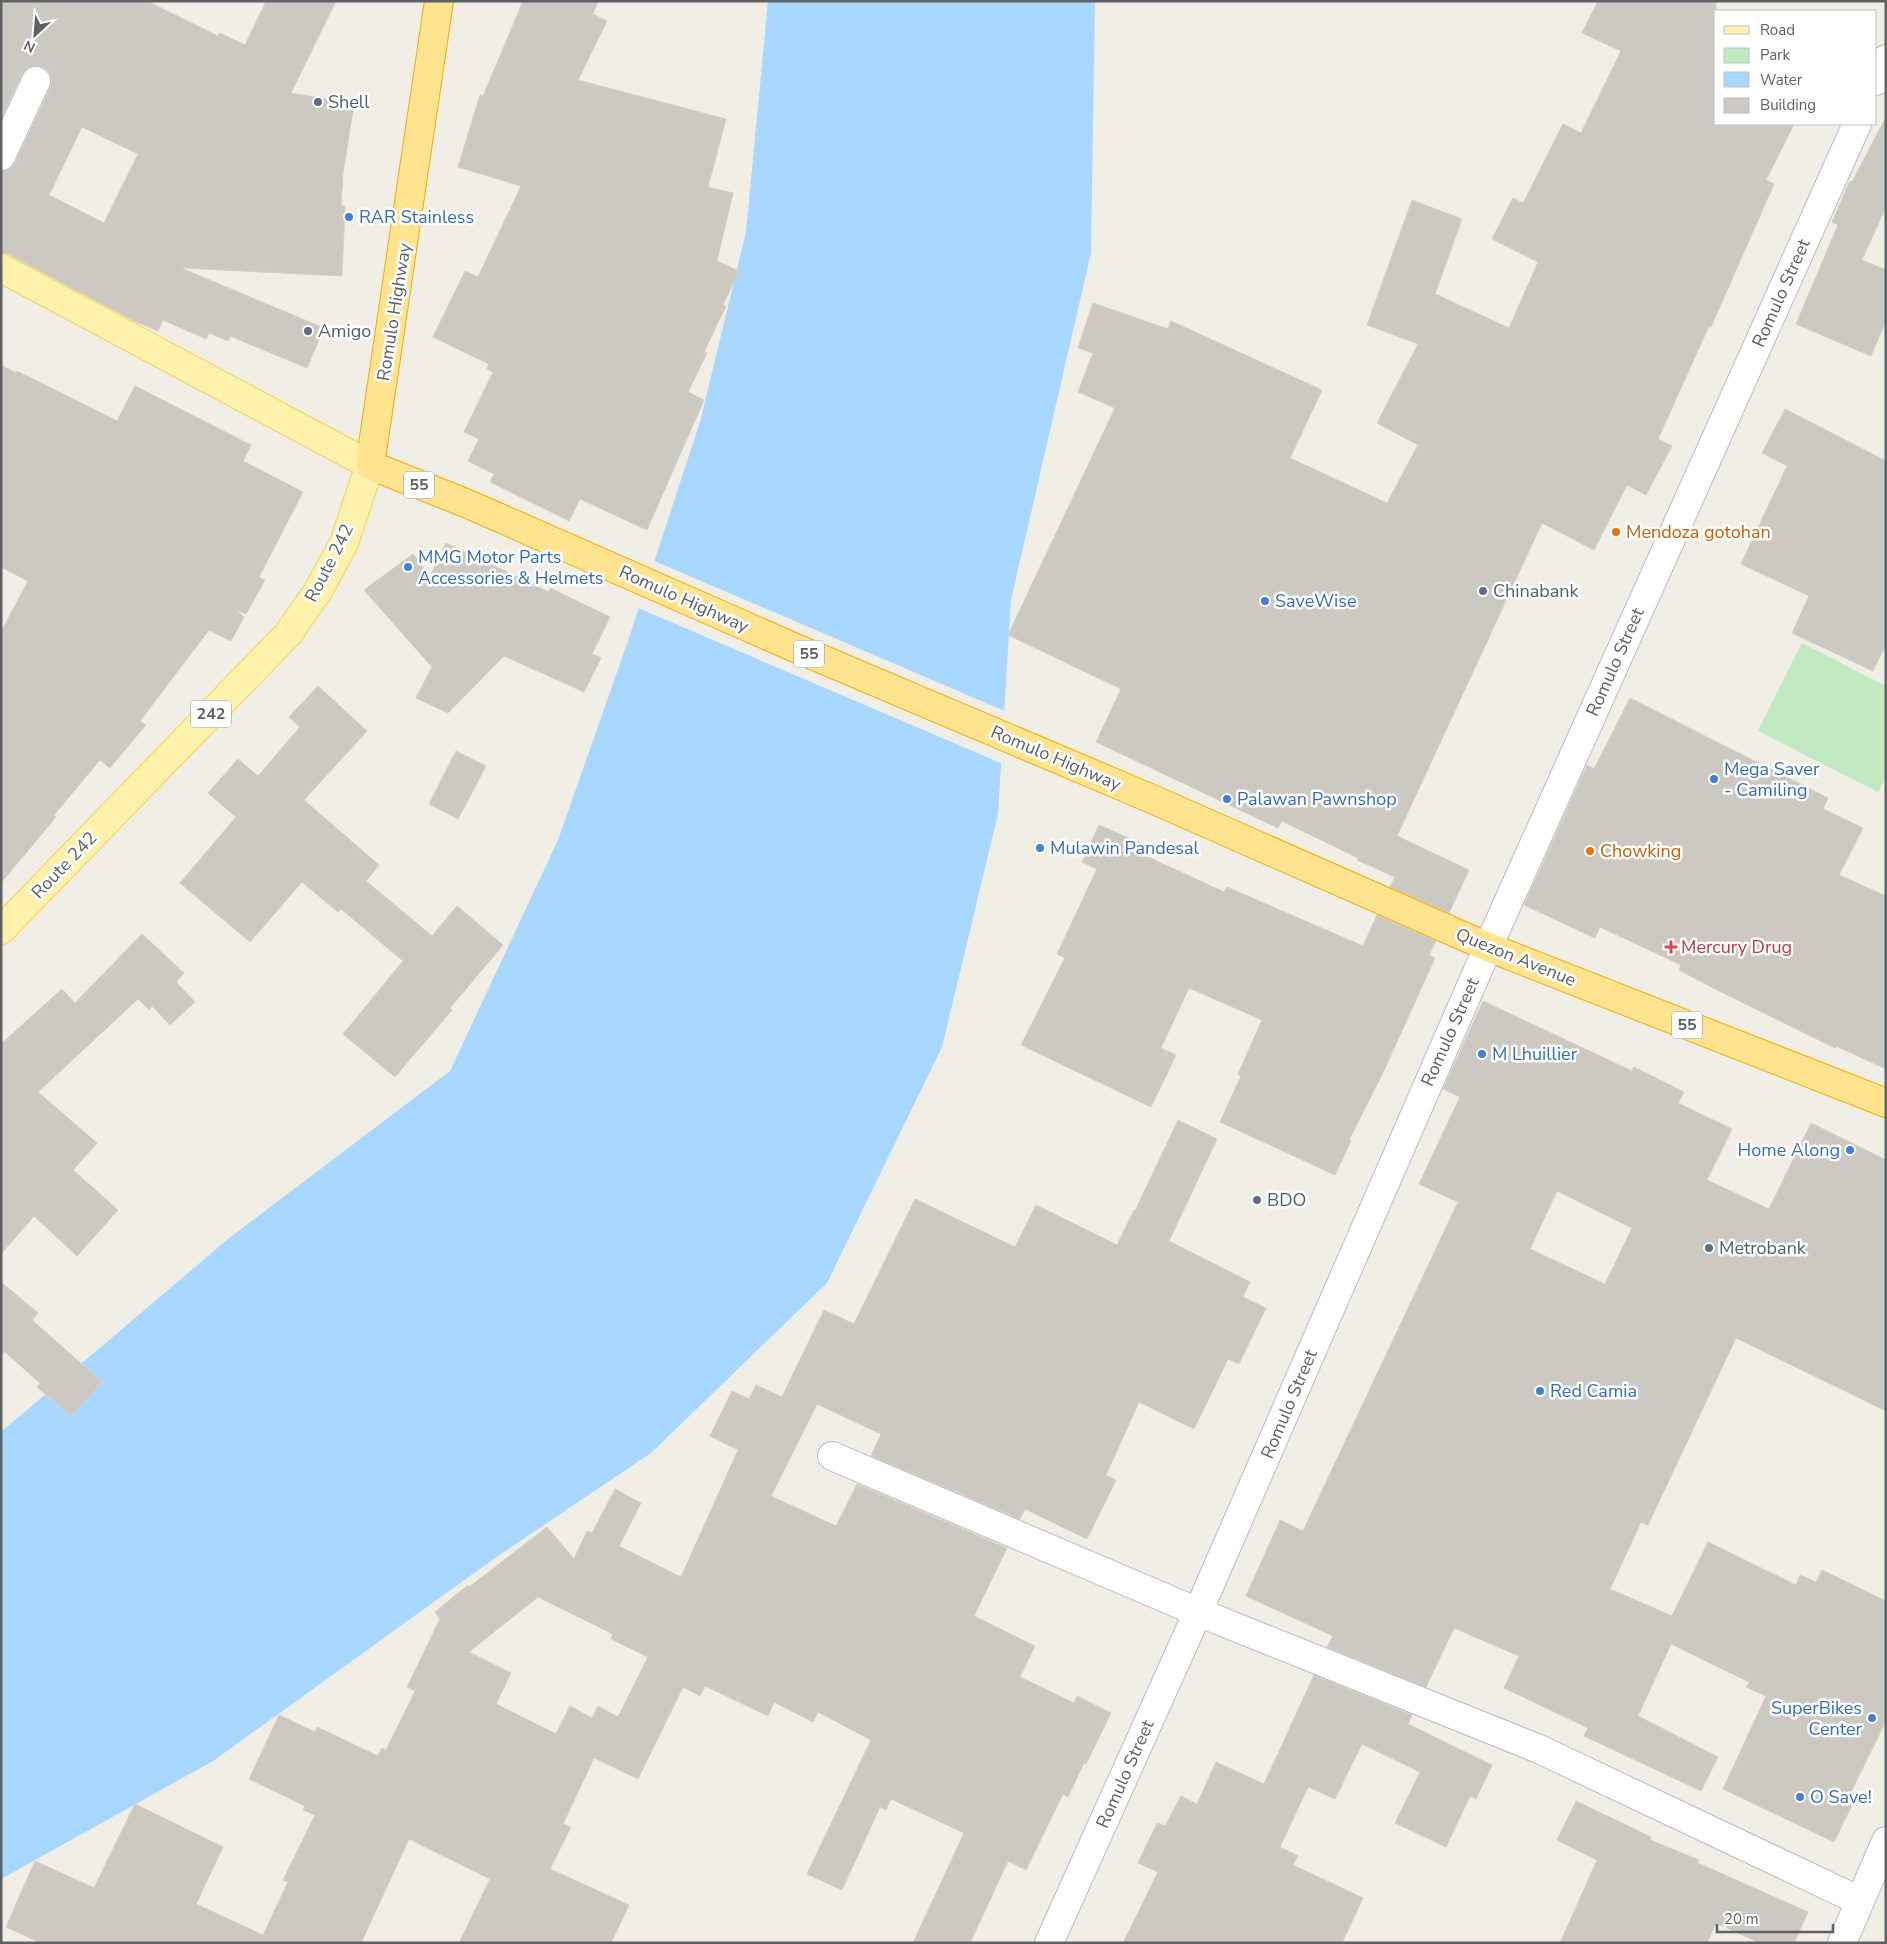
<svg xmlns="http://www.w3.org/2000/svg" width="1887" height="1944" viewBox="0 0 1887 1944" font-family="'Nunito Sans',sans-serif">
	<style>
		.green { fill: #c1eac1 }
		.water { fill: #a8d8ff }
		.pier { fill: #f1eee6 }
		.building { fill: #ccc9c3; stroke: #d6d0c3; fill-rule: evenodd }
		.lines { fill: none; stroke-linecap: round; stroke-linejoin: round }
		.street-casing { stroke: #b8bbc0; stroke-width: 30 }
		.secondary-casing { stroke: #b9bcc2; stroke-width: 30 }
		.primary-casing { stroke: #fdcf53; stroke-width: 30 }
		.highway-casing { stroke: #f7ac00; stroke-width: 30 }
		.street { stroke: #fff; stroke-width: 28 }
		.secondary { stroke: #fff; stroke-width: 28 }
		.primary { stroke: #fff2ad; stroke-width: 28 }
		.highway { stroke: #ffe48f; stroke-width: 28 }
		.service-dot { fill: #5c6f8a; stroke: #fff; stroke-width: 2 }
		.shop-dot { fill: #3f7fe0; stroke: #fff; stroke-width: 2 }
		.food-dot { fill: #e8710a; stroke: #fff; stroke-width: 2 }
		.health-dot { fill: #e0444e; stroke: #fff; stroke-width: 2 }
		.labels { text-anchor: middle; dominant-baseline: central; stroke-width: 5; stroke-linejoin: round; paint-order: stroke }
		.shield { fill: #fff; stroke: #8e9195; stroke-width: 1 }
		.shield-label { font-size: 16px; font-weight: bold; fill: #5d6267 }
		.service-label { font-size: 18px; fill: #4e5e75; stroke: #fff; text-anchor: start }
		.shop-label { font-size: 18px; fill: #366cbe; stroke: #fff; text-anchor: start }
		.street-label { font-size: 18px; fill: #5d6267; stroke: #fff }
		.food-label { font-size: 18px; fill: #c56008; stroke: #fff; text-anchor: start }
		.health-label { font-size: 18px; fill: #be3a42; stroke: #fff; text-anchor: start }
	</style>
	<rect width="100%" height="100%" fill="#f1eee6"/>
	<path class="green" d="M1802 643 1886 686V777L1878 792 1758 731Z"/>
	<path class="water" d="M768 1H1095L1091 253 1011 600 998 814 942 1047 827 1283 651 1453 495 1558 213 1761 1 1879V1432L228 1239 450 1071 558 840 628 641 700 422 746 232Z"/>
	<path class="pier" d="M652 560 1007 712 1003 764 636 607Z"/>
	<g class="building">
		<path d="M1 1H147L218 36 220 33 245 45 266 1H336L291 93 354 104 343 173 341 206H345L342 276 181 268 324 328 307 368 230 336 228 341 209 333 206 339 163 320 158 331 132 320 8 254 1 252V171L10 169 15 163 50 88 52 80 49 72 43 67 35 65 27 69 22 74 1 119ZM82 127 138 154 104 223 49 195Z"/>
		<path d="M523 1H598L593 14 607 21 578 80 726 119 708 187 733 193 717 261 739 271 723 305 726 306 704 352 707 353 688 392 704 400 647 530 580 499 569 521 490 482 494 474 468 461 479 439 464 432 493 372 487 369 489 364 433 337 465 271 478 277 521 186 458 167 480 95 483 96Z"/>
		<path d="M1598 1H1716V124H1794L1766 180 1774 184 1711 327 1709 326 1658 439 1672 446 1646 495 1627 485 1594 550 1542 523 1397 836 1469 870 1449 913 1390 887 1395 877 1357 860 1358 858 1282 821 1278 828 1096 742 1121 689 1008 635 1115 408 1078 392 1093 353 1078 348 1093 303 1168 329 1171 321 1322 390 1290 458 1387 503 1418 445 1377 423 1418 344 1367 325 1412 200 1462 219 1435 294 1509 328 1538 262 1492 239 1513 198 1523 203 1563 124 1581 133 1621 51 1582 33Z"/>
		<path d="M1886 117V207L1862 260 1886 270V321L1871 356 1796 324 1838 225 1832 222 1850 181 1852 182Z"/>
		<path d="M1 365 16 373 17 371 117 421 135 386 251 445 243 461 303 492 259 577 265 580 246 614 235 609 244 617 231 641 209 630 140 721 146 725 110 768 100 760 54 815 56 817 1 883V632L28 581 1 567Z"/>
		<path d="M1785 409 1886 461V644L1873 671 1792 633 1809 596 1741 564 1787 466 1762 453Z"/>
		<path d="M446 543 549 592 550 588 610 617 592 654 601 658 584 692 504 656 448 713 416 698 432 667 364 590 413 554 430 577Z"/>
		<path d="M318 686 367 731 304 800 379 865 366 881 432 936 457 906 503 945 450 1008 452 1010 395 1077 343 1034 403 961 341 909 338 912 302 882 250 942 180 883 236 817 208 793 238 759 258 776 300 727 289 717Z"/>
		<path d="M1630 698 1828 798 1823 809 1863 828 1839 875 1886 896V1069L1836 1046 1835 1048 1715 989 1679 970 1681 965 1600 927 1595 938 1524 905 1587 765 1594 769Z"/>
		<path d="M456 751 486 766 458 819 429 804Z"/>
		<path d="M1099 825 1149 847 1146 856 1224 892 1227 887 1363 946 1377 915 1436 941 1429 955 1435 958 1382 1075 1349 1140 1351 1141 1335 1175 1220 1122 1241 1076 1238 1074 1262 1020 1189 988 1161 1048 1176 1055 1151 1107 1021 1045 1065 958 1057 954 1097 869 1082 862Z"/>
		<path d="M142 934 184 973 176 982 195 1002 170 1025 152 1006 149 1010 138 999 38 1092 97 1143 73 1170 118 1210 77 1256 34 1216 1 1254V1044L62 989 75 1003Z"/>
		<path d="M1483 1001 1632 1071 1634 1067 1684 1092 1678 1103 1732 1129 1707 1180 1769 1209 1811 1123 1886 1160V1411L1736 1338 1648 1525 1641 1522 1610 1589 1672 1616 1708 1542 1796 1585 1800 1575 1816 1582 1822 1570 1886 1601V1721L1851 1792 1857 1795 1834 1842 1723 1789 1766 1696 1746 1687 1749 1682 1671 1644 1638 1716 1718 1757 1701 1791 1584 1736 1588 1728 1504 1688 1519 1656 1454 1628 1426 1687 1327 1647 1333 1636 1246 1596 1280 1520 1303 1531 1458 1202 1419 1184 1460 1097 1443 1089ZM1557 1191 1632 1228 1605 1284 1530 1249Z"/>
		<path d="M1178 1120 1217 1139 1169 1241 1250 1282 1243 1297 1266 1308 1239 1364 1228 1359 1194 1429 1139 1402 1106 1475 1116 1480 1087 1539 1025 1509 1020 1519 871 1456 881 1434 817 1404 771 1496 836 1526 857 1484 1007 1548 974 1616 1035 1646 1020 1677 1074 1703 1077 1696 1111 1713 1086 1764 1084 1763 1068 1797 1063 1794 1026 1870 1008 1861 970 1943H913L964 1833 891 1799 886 1810 880 1807 842 1890 807 1874 871 1740 818 1712 813 1722 774 1702 768 1716 705 1686 700 1696 683 1687 638 1779 594 1758 563 1824 571 1827 550 1869 629 1905 611 1943H459L490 1879 409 1839 361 1943H41L6 1927 35 1861 94 1888 135 1804 223 1847 196 1904 263 1935 288 1882 283 1880 315 1815 303 1810 305 1806 249 1779 279 1715 315 1732 317 1727 378 1756 382 1748 386 1750 415 1691 407 1687 440 1619 435 1612 468 1585 469 1587 547 1527 574 1559 587 1531 592 1533 615 1489 641 1503 619 1546 681 1577 738 1450 710 1436 732 1391 749 1399 756 1385 782 1397 824 1310 854 1324 915 1199 1015 1247 1036 1205 1117 1245 1134 1210 1135 1211ZM538 1597 613 1634 611 1639 648 1657 618 1717 598 1706 592 1718 570 1706 556 1734 496 1704 511 1673 469 1652Z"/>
		<path d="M1 1282 38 1313 32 1320 102 1382 71 1416 37 1387 40 1383 5 1352 1 1356Z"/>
		<path d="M1314 1675 1412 1715 1408 1724 1492 1765 1476 1799 1470 1796 1446 1847 1395 1823 1420 1772 1362 1744 1335 1799 1308 1787 1280 1847 1298 1856 1293 1865 1363 1898 1342 1943H1123L1158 1872 1138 1863 1157 1823 1165 1826 1181 1796 1197 1804 1216 1762 1264 1784Z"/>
		<path d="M1576 1801 1651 1837 1650 1840 1699 1860 1698 1863 1808 1912 1794 1943H1760L1716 1923 1707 1943H1560L1597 1860 1557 1840Z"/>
	</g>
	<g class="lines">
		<g class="street-casing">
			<g id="street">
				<path d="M1 156 36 81"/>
				<path d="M832 1456 1198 1612 1539 1749 1860 1901"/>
			</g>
		</g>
		<g class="secondary-casing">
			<g id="secondary">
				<path d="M1876 81 1886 59"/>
				<path d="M1049 1943 1198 1612 1488 947 1857 124"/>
				<path d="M1842 1943 1886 1841"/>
			</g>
		</g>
		<g class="primary-casing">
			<path id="primary" d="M1 268 370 465 344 543 318 591 288 634 1 930"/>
		</g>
		<g class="highway-casing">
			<path id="highway" d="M439 1 370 465 468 504 791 646 1152 799 1488 947 1886 1103"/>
		</g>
		<use href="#street" class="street"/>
		<use href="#secondary" class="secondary"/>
		<use href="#primary" class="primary"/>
		<use href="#highway" class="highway"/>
	</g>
	<g class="service-dot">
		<circle cx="318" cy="102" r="5"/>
		<circle cx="308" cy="331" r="5"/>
		<circle cx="1483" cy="591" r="5"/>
		<circle cx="1257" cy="1200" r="5"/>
		<circle cx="1709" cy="1248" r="5"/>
	</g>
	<g class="shop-dot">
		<circle cx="349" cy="217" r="5"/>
		<circle cx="408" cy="567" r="5"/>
		<circle cx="1265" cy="601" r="5"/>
		<circle cx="1714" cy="779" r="5"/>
		<circle cx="1227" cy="799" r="5"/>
		<circle cx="1040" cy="848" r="5"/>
		<circle cx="1482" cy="1054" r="5"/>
		<circle cx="1850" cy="1150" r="5"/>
		<circle cx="1540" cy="1391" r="5"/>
		<circle cx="1872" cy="1718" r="5"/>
		<circle cx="1800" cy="1797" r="5"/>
	</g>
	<g class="food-dot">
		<circle cx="1616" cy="532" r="5"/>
		<circle cx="1590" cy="851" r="5"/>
	</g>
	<path class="health-dot" d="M1668.5 939.5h5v5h5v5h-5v5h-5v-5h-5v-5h5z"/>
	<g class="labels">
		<g class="shield">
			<rect x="404" y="471.5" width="30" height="27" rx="4"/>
			<rect x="794" y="640.5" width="30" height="27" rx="4"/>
			<rect x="191" y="700.5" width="40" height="27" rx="4"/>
			<rect x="1672" y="1011.5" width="30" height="27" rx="4"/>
		</g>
		<g class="shield-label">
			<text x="419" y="485">55</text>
			<text x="809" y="654">55</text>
			<text x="211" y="714">242</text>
			<text x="1687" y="1025">55</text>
		</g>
		<g class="service-label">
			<text x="328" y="102">Shell</text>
			<text x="318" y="331">Amigo</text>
			<text x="1493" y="591">Chinabank</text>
			<text x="1267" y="1200">BDO</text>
			<text x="1719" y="1248">Metrobank</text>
		</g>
		<g class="shop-label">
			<text x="359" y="217">RAR Stainless</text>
			<text x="418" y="557">MMG Motor Parts<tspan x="418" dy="21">Accessories &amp; Helmets</tspan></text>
			<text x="1275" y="601">SaveWise</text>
			<text x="1724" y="769">Mega Saver<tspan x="1724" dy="21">- Camiling</tspan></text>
			<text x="1237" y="799">Palawan Pawnshop</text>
			<text x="1050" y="848">Mulawin Pandesal</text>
			<text x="1492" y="1054">M Lhuillier</text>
			<text x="1840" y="1150" text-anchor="end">Home Along</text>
			<text x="1550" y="1391">Red Camia</text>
			<text x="1862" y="1708" text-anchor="end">SuperBikes<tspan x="1862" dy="21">Center</tspan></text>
			<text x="1810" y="1797">O Save!</text>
		</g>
		<g class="street-label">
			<text transform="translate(1781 293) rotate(-66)">Romulo Street</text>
			<text transform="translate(394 312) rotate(-81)">Romulo Highway</text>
			<text transform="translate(329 563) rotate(-63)">Route 242</text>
			<text transform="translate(684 599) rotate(24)">Romulo Highway</text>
			<text transform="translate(1615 662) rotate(-66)">Romulo Street</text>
			<text transform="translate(1056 758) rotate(23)">Romulo Highway</text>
			<text transform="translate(64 865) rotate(-46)">Route 242</text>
			<text transform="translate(1516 957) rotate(22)">Quezon Avenue</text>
			<text transform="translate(1450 1032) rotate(-66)">Romulo Street</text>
			<text transform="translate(1289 1404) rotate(-67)">Romulo Street</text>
			<text transform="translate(1125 1774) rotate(-66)">Romulo Street</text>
		</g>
		<g class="food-label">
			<text x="1626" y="532">Mendoza gotohan</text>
			<text x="1600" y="851">Chowking</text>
		</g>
		<g class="health-label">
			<text x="1681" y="947">Mercury Drug</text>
		</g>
	</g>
	<rect width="1887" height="1944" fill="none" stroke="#5d6267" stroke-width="5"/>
	<rect x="1714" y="10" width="162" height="115" fill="#ffffff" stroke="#bec0c2"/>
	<rect x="1724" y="26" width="25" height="8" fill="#fff2ad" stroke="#bec0c2"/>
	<text x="1760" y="35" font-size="15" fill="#5d6267">Road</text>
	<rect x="1724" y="48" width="25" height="15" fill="#c1eac1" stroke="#bec0c2"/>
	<text x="1760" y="60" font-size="15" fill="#5d6267">Park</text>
	<rect x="1724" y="72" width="25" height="15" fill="#a8d8ff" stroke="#bec0c2"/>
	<text x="1760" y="85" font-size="15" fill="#5d6267">Water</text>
	<rect x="1724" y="98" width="25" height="15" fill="#ccc9c3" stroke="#bec0c2"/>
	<text x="1760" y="110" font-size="15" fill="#5d6267">Building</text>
	<g transform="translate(35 35) rotate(206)" stroke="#ffffff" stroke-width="4" paint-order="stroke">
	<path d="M0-4L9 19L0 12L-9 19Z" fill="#5d6267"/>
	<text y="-8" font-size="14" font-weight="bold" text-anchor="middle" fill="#5d6267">N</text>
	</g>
	<path d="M1717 1924v8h116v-8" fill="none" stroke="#5d6267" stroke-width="2.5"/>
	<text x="1724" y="1924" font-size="15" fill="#5d6267" stroke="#ffffff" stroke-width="4" paint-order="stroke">20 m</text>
</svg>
